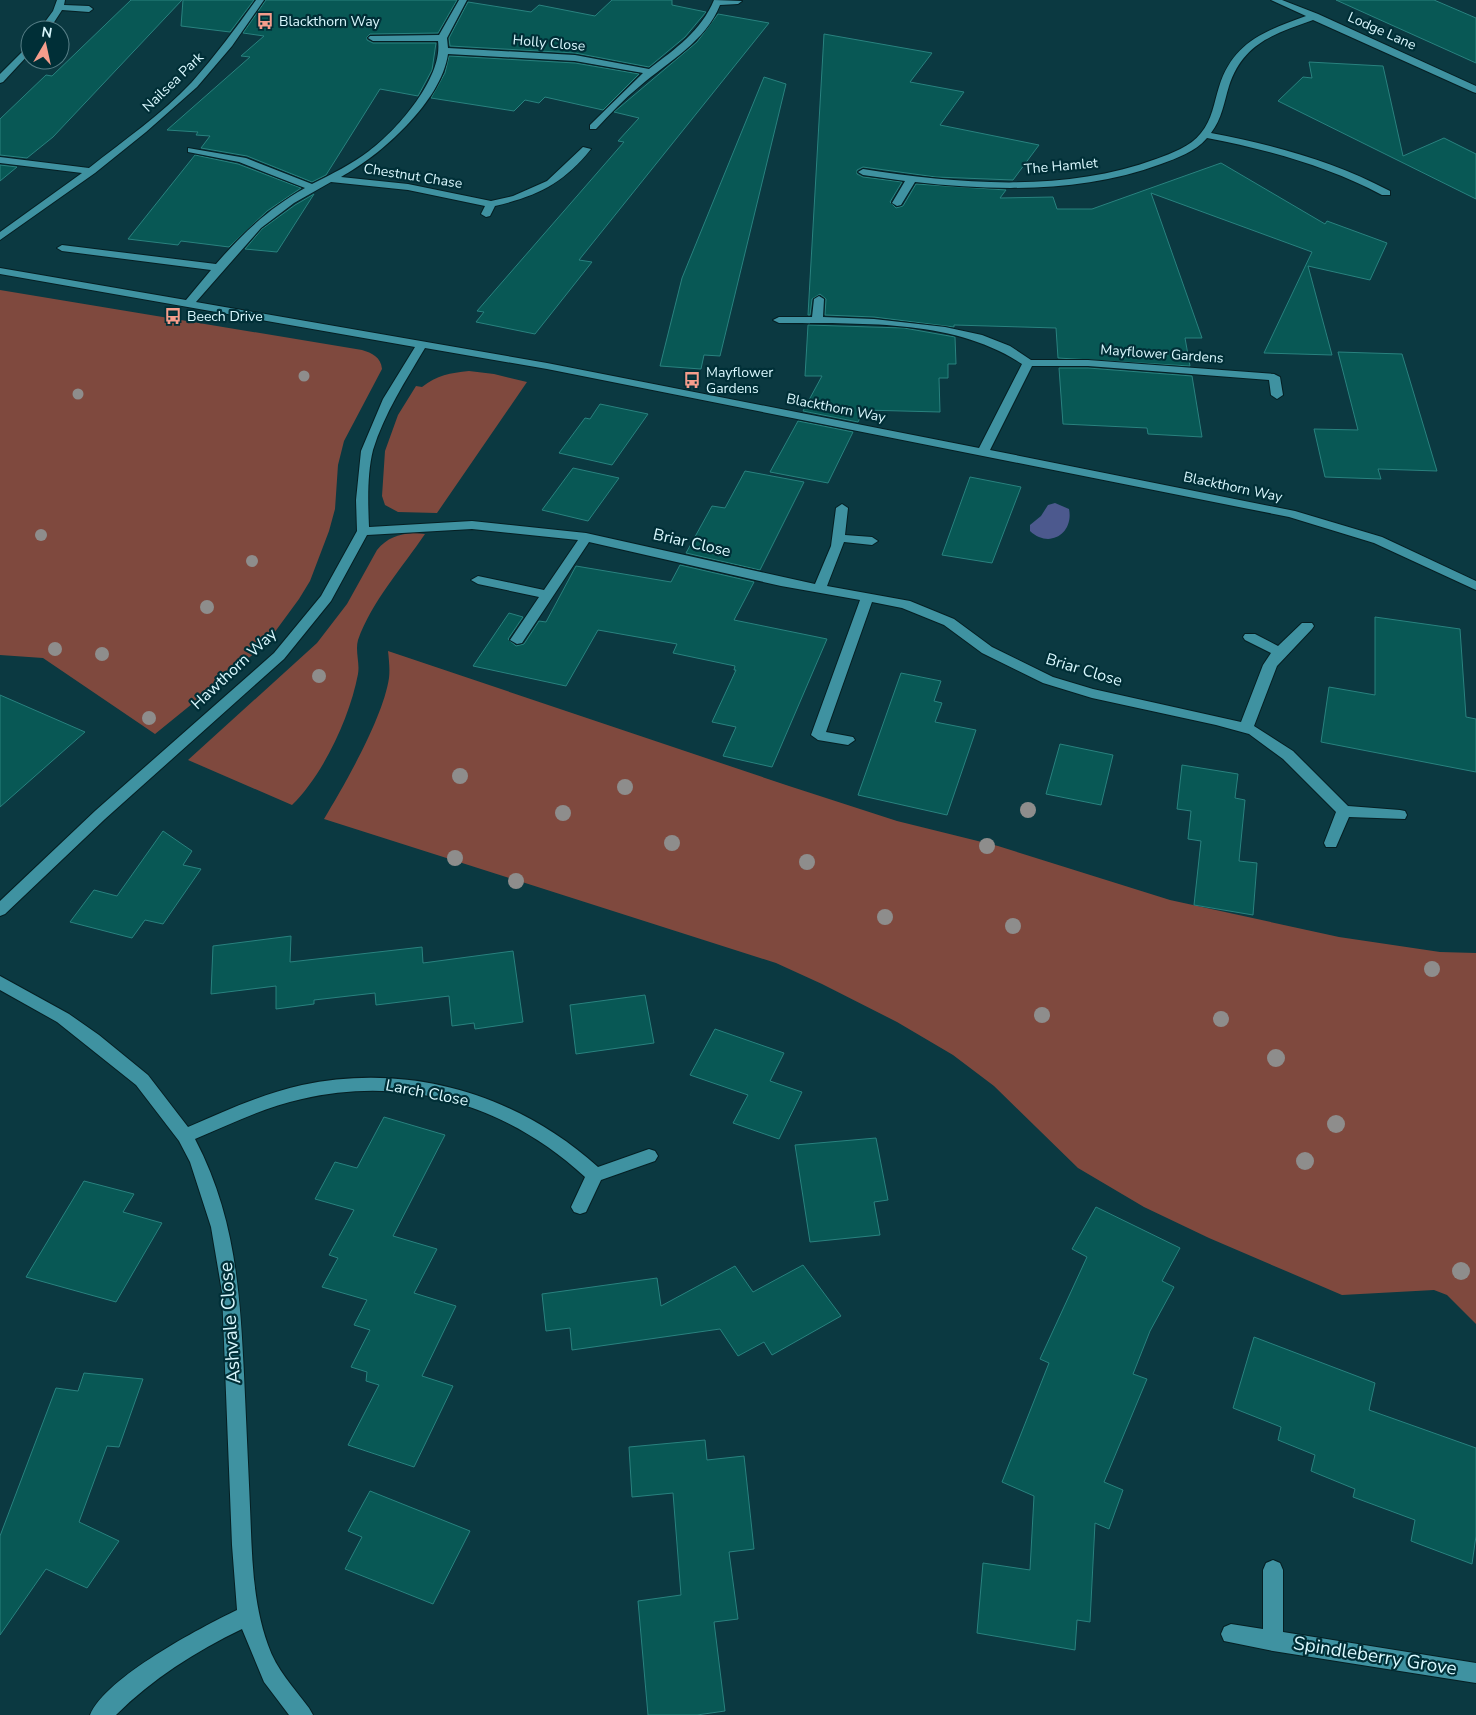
<svg xmlns="http://www.w3.org/2000/svg" width="1476" height="1715" viewBox="0 0 1476 1715" font-family="'Nunito Sans',sans-serif">
	<style>
		.green { fill: #7f493e }
		.water { fill: #4c598e }
		.building { fill: #085855; stroke: #29827f }
		.lines { fill: none; stroke-linecap: round; stroke-linejoin: round }
		.minor-casing { stroke: #051f23; stroke-width: 2 }
		.minor { fill: #3f92a1; fill-rule: evenodd }
		.tree { fill: #8e8d8c }
		.labels { text-anchor: middle; dominant-baseline: central; stroke-width: 4.5; stroke-linejoin: round; paint-order: stroke }
		.far-poi-label { font-size: 14px; fill: #d9f8fe; stroke: #002f37; text-anchor: start }
		.far-street-label { font-size: 14px; fill: #d9f8fe; stroke: #002f37 }
		.street-label { font-size: 16px; fill: #d9f8fe; stroke: #002f37 }
		.near-street-label { font-size: 19px; fill: #d9f8fe; stroke: #002f37 }
	</style>
	<rect width="100%" height="100%" fill="#0b3941"/>
	<g class="green">
		<path d="M0 290 362 350C372 353 381 357 382 369L344 441 338 465 335 509 329 531 310 581 299 599 266 644 155 734 43 658 0 655Z"/>
		<path d="M469 371 494 374 527 382 437 513 398 512 385 505 382 496 385 451 398 415 416 386 422 387C437 375 450 373 469 371Z"/>
		<path d="M413 533 425 534C402 568 372 601 358 640 355 651 360 663 358 674 350 717 323 775 292 805L188 760 317 643 347 604 377 550C387 538 398 534 413 533Z"/>
		<path d="M388 651 789 786 897 821 998 846 1170 900 1339 937 1440 952 1476 953V1324L1447 1295 1434 1290 1342 1295 1209 1238 1144 1207 1078 1168 994 1086 953 1055 897 1022 822 984 776 963 324 819C345 784 383 718 389 678 390 670 389 660 388 651Z"/>
	</g>
	<path class="water" d="M1055 503 1069 509C1074 534 1049 549 1030 531V525L1041 516 1048 505Z"/>
	<g class="building">
		<path d="M131 0H182L53 137 27 158 0 155V119L46 75 52 76Z"/>
		<path d="M183 0H254L230 32 181 26Z"/>
		<path d="M266 0H457L438 33 370 34 367 37V40L373 43H436L432 70 418 96 380 89 326 175 312 182 247 156 201 148 210 136 196 135 198 132 167 130 250 57 241 56 264 36 243 33Z"/>
		<path d="M612 0H672V5L706 12 685 37 649 67 575 53 450 46 449 38 468 2 531 12 539 5 595 16Z"/>
		<path d="M1336 0H1434L1476 18V63Z"/>
		<path d="M718 14 769 23 579 260 592 262 535 334 476 322 484 312 477 311 624 142 618 141 639 118 614 112 697 42Z"/>
		<path d="M824 34 932 53 910 82 964 92 940 125 1039 145 1013 180 936 177 863 167 857 170V174L863 177 902 182 890 202 896 208 903 206 916 184 1006 190 1000 198 1053 197 1057 209H1092L1221 163 1325 224 1327 221 1387 243 1370 280 1308 266 1332 355 1264 353 1312 252 1151 193 1202 338H1185L1190 366 1058 358 1056 328 954 325V327L874 317 825 315 826 299 820 294 812 299 810 315H808Z"/>
		<path d="M449 56 575 63 639 74 603 110 545 97 539 103 525 100 514 111 431 98 445 73Z"/>
		<path d="M1309 62 1383 66 1403 156 1444 138 1476 154V199L1278 101 1303 77 1312 78Z"/>
		<path d="M764 77 786 84 720 356 704 355 701 369 660 366 682 278Z"/>
		<path d="M195 155 238 164 301 188 267 211 229 247 181 241 178 245 128 239Z"/>
		<path d="M0 165 17 167 0 181Z"/>
		<path d="M314 194 277 252 245 249 262 229 295 205Z"/>
		<path d="M808 325 904 328 955 337 956 364H948V378H939L940 412 864 410 858 422 803 411 822 376H805Z"/>
		<path d="M1338 352 1402 354 1437 471 1378 469 1381 479 1325 477 1314 429 1358 430Z"/>
		<path d="M1059 368H1088L1192 376 1202 437 1148 434 1147 428 1063 424Z"/>
		<path d="M600 404 648 414 612 465 559 453 585 418 590 419Z"/>
		<path d="M798 421 853 432 828 483 770 472Z"/>
		<path d="M573 468 619 478 588 521 542 510Z"/>
		<path d="M745 471 804 482 760 570 686 553 712 506 725 508Z"/>
		<path d="M970 477 1021 487 992 563 942 555Z"/>
		<path d="M680 565 754 582 734 620 827 639 772 767 723 756 736 727 712 722 736 670H734L735 666 673 653 677 644 598 630 566 686 473 666 509 613 523 617 508 639 516 646 524 644 539 621 546 622 576 566 671 582Z"/>
		<path d="M1375 617 1460 629 1466 717 1476 719V772L1321 742 1329 687 1375 695Z"/>
		<path d="M901 673 941 681 934 701 942 703 935 722 976 730 947 815 858 795Z"/>
		<path d="M0 695 85 732 0 807Z"/>
		<path d="M1060 744 1113 755 1101 805 1046 794Z"/>
		<path d="M1182 765 1238 774 1235 798 1245 800 1239 861 1257 863 1253 915 1194 905 1201 841 1188 839 1191 811 1177 809Z"/>
		<path d="M163 831 192 851 183 865 201 869 163 924 145 920 132 938 70 922 94 890 117 896Z"/>
		<path d="M291 936 290 962 422 947 423 963 513 951 523 1022 475 1029 474 1023 452 1026 449 996 376 1005 375 993 314 1000V1004L276 1009V986L211 994 213 946Z"/>
		<path d="M645 995 654 1043 576 1054 570 1005Z"/>
		<path d="M715 1029 784 1053 770 1081 802 1092 779 1139 733 1123 748 1095 690 1075Z"/>
		<path d="M384 1117 445 1135 393 1236 437 1249 414 1293 456 1306 422 1376 453 1386 414 1467 348 1445 379 1385 366 1381 367 1372 351 1367 370 1330 354 1325 367 1300 322 1287 338 1258 329 1255 354 1210 315 1199 335 1162 357 1168Z"/>
		<path d="M876 1138 888 1200 874 1202 880 1235 810 1242 795 1145Z"/>
		<path d="M84 1181 134 1194 123 1212 162 1223 116 1302 26 1277Z"/>
		<path d="M1096 1207 1180 1248 1162 1281 1174 1287 1150 1331 1133 1374 1147 1379 1104 1482 1123 1490 1109 1529 1095 1523 1090 1622 1077 1620 1075 1650 977 1633 983 1563 1030 1570 1034 1496 1002 1482 1049 1363 1040 1359 1087 1257 1072 1249Z"/>
		<path d="M803 1265 841 1316 772 1355 764 1342 738 1356 720 1329 572 1350 570 1328 546 1331 542 1294 657 1278 661 1306 735 1266 753 1292Z"/>
		<path d="M1254 1337 1375 1383 1369 1410 1476 1448V1536L1472 1564 1411 1541 1415 1520 1353 1497 1355 1489 1311 1471 1315 1455 1278 1440 1281 1427 1233 1408Z"/>
		<path d="M84 1373 143 1379 119 1447 107 1446 79 1522 119 1541 87 1588 46 1569 0 1635V1536L56 1388 78 1391Z"/>
		<path d="M705 1440 707 1460 744 1456 754 1549 729 1552 738 1619 714 1622 725 1711 697 1715H648L638 1601 681 1595 673 1493 632 1497 629 1447Z"/>
		<path d="M370 1491 470 1531 433 1604 345 1569 362 1537 348 1531Z"/>
	</g>
	<g class="lines">
		<g class="minor-casing">
			<g id="minor">
				<path d="M57 0H65L64 5 89 6 93 9 89 12 62 10 49 30H39L53 11Z"/>
				<path d="M256 0H264L232 46 197 87 146 132 95 173 0 240V232L82 173 0 163V157L89 168C123 141 162 114 192 82 215 56 236 28 256 0Z"/>
				<path d="M459 0H467L447 38 448 48 575 55 649 69C675 49 701 31 714 0L742 1 738 4 720 5C706 41 668 62 640 86 624 99 610 114 596 129H590V125L643 73 575 61 448 54C441 102 381 155 341 177L408 184 491 201 513 196 547 181 583 147 591 149C563 184 537 196 495 206L490 216 486 217 481 214 485 206 408 190 331 182 294 203 261 228 196 302 547 363 979 448 1022 364C953 318 859 324 779 323L773 320 779 317H812L814 299 819 296 824 299 823 317 874 319 945 327 982 335 1010 346 1031 360H1088L1274 374 1280 377 1283 395 1277 399 1271 395 1269 380 1088 366H1032L990 450 1295 511 1382 537 1476 581V590L1374 543 1289 517 547 369 425 348C406 380 384 414 373 450 367 474 368 503 369 527L472 521 586 533 815 584 831 546 836 508 842 504 848 508 845 535 872 537 878 541 872 545 844 542 827 586 910 601 954 619 992 647 1053 677 1093 689 1241 722 1263 665 1271 653 1245 640 1243 637 1245 634H1255L1278 646 1302 623H1312L1314 626 1312 629 1277 666 1254 726 1293 751 1348 806 1400 810 1405 811 1407 815 1405 819 1349 817 1336 847H1326L1324 843 1336 812 1283 759 1249 734 1216 725 1092 698 1043 683 982 653 944 625 902 608 872 602 826 732 853 737 855 740 848 745 818 740 811 735 860 600 781 586 589 542 522 643 517 644 510 640 539 597 478 584 471 580 478 576 544 590 578 540 472 529 367 535 331 601 284 659 105 819 5 914 0 916V901L95 811 274 653 321 596 357 531 356 500 361 451 383 399 415 347 0 274V268L186 300 211 270 62 251 57 248 62 245 216 264C242 234 269 208 305 188L239 162 188 152V148L246 158 312 184C332 174 352 164 369 151 397 130 443 78 438 41H373L368 38 370 36 439 35Z"/>
				<path d="M1271 0H1282L1318 14 1476 86V93L1473 92 1313 20C1274 34 1243 43 1229 86 1224 102 1222 119 1211 133 1274 145 1333 161 1390 191V195H1382C1327 166 1269 150 1207 138 1195 152 1177 158 1161 164 1083 193 996 191 915 182L901 205 897 206 892 203 905 181 863 175 858 172 863 169C958 184 1064 193 1156 159 1172 153 1190 147 1201 133 1212 120 1214 103 1219 87 1233 42 1265 31 1306 16Z"/>
				<path d="M30 44V53L3 82 0 83V74Z"/>
				<path d="M0 976 69 1014 99 1035 148 1075 188 1127C225 1111 262 1094 302 1085 409 1062 517 1094 598 1167L649 1149 655 1151 658 1156 655 1161 601 1180 586 1212 580 1214 574 1212 571 1207 585 1177C507 1105 407 1075 302 1099 265 1107 230 1124 195 1139 235 1215 240 1291 244 1374 246 1418 248 1462 250 1507 252 1553 252 1601 268 1645 276 1669 294 1688 309 1708L313 1715H289L264 1682 242 1629C196 1651 152 1679 116 1715H90C106 1677 200 1628 237 1610L232 1545 222 1292 211 1227 190 1162 179 1141 136 1085 57 1022 0 990Z"/>
				<path d="M1273 1560 1280 1563 1283 1570V1632L1476 1663V1683L1273 1651 1224 1641 1221 1634 1224 1627 1231 1624 1263 1629V1570L1266 1563Z"/>
			</g>
		</g>
		<use href="#minor" class="minor"/>
	</g>
	<g class="tree">
		<circle cx="304" cy="376" r="5.5"/>
		<circle cx="78" cy="394" r="5.5"/>
		<circle cx="41" cy="535" r="6"/>
		<circle cx="252" cy="561" r="6"/>
		<circle cx="207" cy="607" r="7"/>
		<circle cx="55" cy="649" r="7"/>
		<circle cx="102" cy="654" r="7"/>
		<circle cx="319" cy="676" r="7"/>
		<circle cx="149" cy="718" r="7"/>
		<circle cx="460" cy="776" r="8"/>
		<circle cx="625" cy="787" r="8"/>
		<circle cx="1028" cy="810" r="8"/>
		<circle cx="563" cy="813" r="8"/>
		<circle cx="672" cy="843" r="8"/>
		<circle cx="987" cy="846" r="8"/>
		<circle cx="455" cy="858" r="8"/>
		<circle cx="807" cy="862" r="8"/>
		<circle cx="516" cy="881" r="8"/>
		<circle cx="885" cy="917" r="8"/>
		<circle cx="1013" cy="926" r="8"/>
		<circle cx="1432" cy="969" r="8"/>
		<circle cx="1042" cy="1015" r="8"/>
		<circle cx="1221" cy="1019" r="8"/>
		<circle cx="1276" cy="1058" r="9"/>
		<circle cx="1336" cy="1124" r="9"/>
		<circle cx="1305" cy="1161" r="9"/>
		<circle cx="1461" cy="1271" r="9"/>
	</g>
	<defs>
		<g id="bus-bare" transform="scale(1.35)"><path d="M-5-6H5V4H4V6H2V4H-2V6H-4V4H-5ZM-3.5-4V0h7V-4ZM-3.5 1.2v1.5H-2V1.2ZM2 1.2v1.5H3.5V1.2Z" fill="#f49d8c" stroke="#002f37" stroke-width="2.5" paint-order="stroke"/></g>
	</defs>
	<g fill-rule="evenodd">
		<use href="#bus-bare" x="265" y="21"/>
		<use href="#bus-bare" x="173" y="316"/>
		<use href="#bus-bare" x="692" y="380"/>
	</g>
	<g class="labels">
		<g class="far-poi-label">
			<text x="279" y="21">Blackthorn Way</text>
			<text x="187" y="316">Beech Drive</text>
			<text x="706" y="372">Mayflower<tspan x="706" dy="16">Gardens</tspan></text>
		</g>
		<g class="far-street-label">
			<text transform="translate(1382 31) rotate(24)">Lodge Lane</text>
			<text transform="translate(549 43) rotate(5)">Holly Close</text>
			<text transform="translate(173 82) rotate(-44)">Nailsea Park</text>
			<text transform="translate(1061 166) rotate(-5)">The Hamlet</text>
			<text transform="translate(413 176) rotate(9)">Chestnut Chase</text>
			<text transform="translate(1162 354) rotate(4)">Mayflower Gardens</text>
			<text transform="translate(836 408) rotate(11)">Blackthorn Way</text>
			<text transform="translate(1233 487) rotate(12)">Blackthorn Way</text>
		</g>
		<g class="street-label">
			<text transform="translate(692 543) rotate(13)">Briar Close</text>
			<text transform="translate(234 669) rotate(-43)">Hawthorn Way</text>
			<text transform="translate(1084 670) rotate(17)">Briar Close</text>
			<text transform="translate(427 1093) rotate(11)">Larch Close</text>
		</g>
		<g class="near-street-label">
			<text transform="translate(230 1323) rotate(-94)">Ashvale Close</text>
			<text transform="translate(1375 1656) rotate(9)">Spindleberry Grove</text>
		</g>
	</g>
	<g transform="translate(45 45) rotate(9)"><circle r="24" fill="#002f37" stroke="#577f87"/>
	<path d="M0-4L9 19L0 12L-9 19Z" fill="#f49d8c"/>
	<text y="-8" font-size="14" font-weight="bold" text-anchor="middle" fill="#d9f8fe">N</text>
	</g>
</svg>
